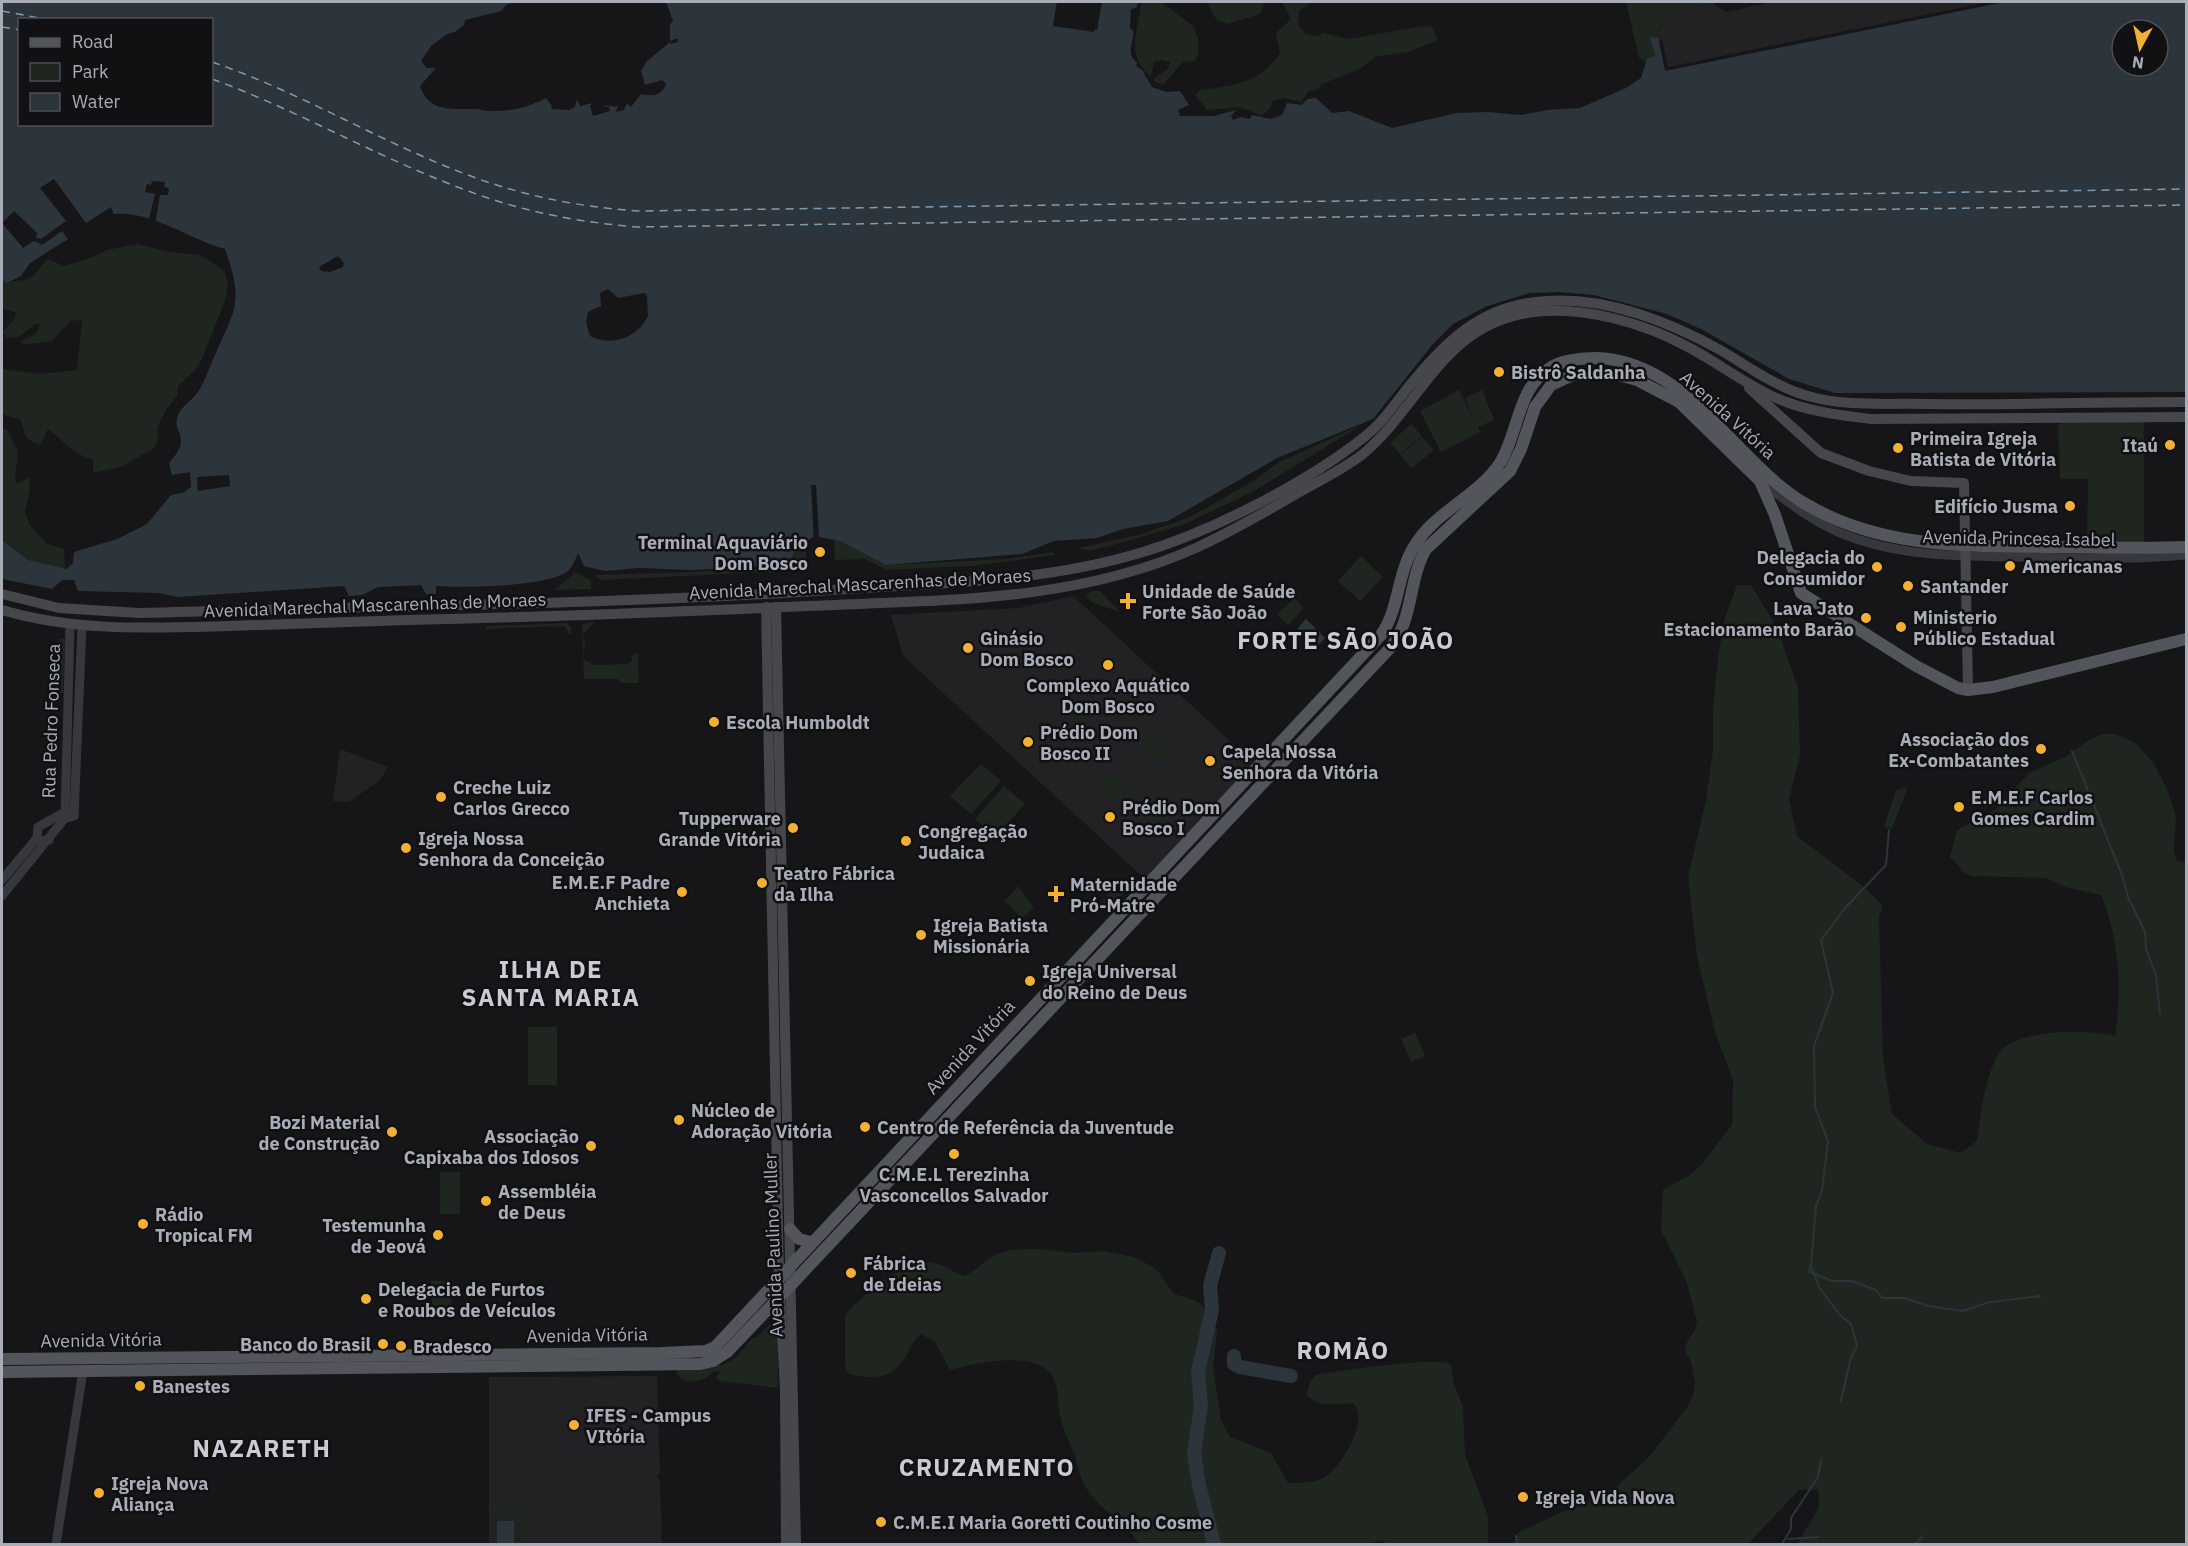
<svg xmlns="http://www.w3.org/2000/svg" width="2188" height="1546" viewBox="0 0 2188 1546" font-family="'IBM Plex Sans',sans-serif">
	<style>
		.built { fill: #222225 }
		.green { fill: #1e261f }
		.water { fill: #2c353c; fill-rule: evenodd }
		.pier { fill: #161618 }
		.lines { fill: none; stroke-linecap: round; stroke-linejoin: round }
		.stream { stroke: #2c353c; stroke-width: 2 }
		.river { stroke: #2c353c; stroke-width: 14 }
		.ferry { stroke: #7f9bb3; stroke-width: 1.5; stroke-dasharray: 8 6; stroke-linecap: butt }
		.tertiary { stroke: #37383d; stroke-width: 9 }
		.secondary { stroke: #45474d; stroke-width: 10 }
		.primary { stroke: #53555c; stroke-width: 12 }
		.poi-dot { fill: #f2b134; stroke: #111113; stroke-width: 2 }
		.labels { text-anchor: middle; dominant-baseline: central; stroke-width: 5; stroke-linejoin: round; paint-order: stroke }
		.poi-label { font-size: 18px; font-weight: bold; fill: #a8adb8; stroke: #111113; text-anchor: start }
		.street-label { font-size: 18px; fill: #a8adb8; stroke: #111113 }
		.district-label { font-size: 24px; font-weight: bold; letter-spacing: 1.5px; fill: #c9ccd4; stroke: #111113 }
	</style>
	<rect width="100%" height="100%" fill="#161618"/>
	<g class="built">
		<path d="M1773 2H2004L1665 71 1657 32 1674 10 1679 7 1705 5 1711 7 1713 4 1727 12Z"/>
		<path d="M1073 596 1255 764 1145 879 903 656 891 615 1018 608Z"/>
		<path d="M340 749 388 767 380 780 349 802 333 801Z"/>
		<path d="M657 1376 660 1473 657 1476 660 1482 662 1544H489V1377Z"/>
	</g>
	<g class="green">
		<path d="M1141 2H1161L1193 26 1198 37V55L1195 61 1183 62 1163 85 1154 81 1155 77 1168 69 1170 62 1160 60 1154 62 1151 77C1124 53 1139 30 1141 2Z"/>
		<path d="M1207 2H1265L1260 14 1227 24 1216 19Z"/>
		<path d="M1282 2H1312L1299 11 1298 24 1305 34 1317 36 1324 33 1349 39 1424 26 1432 27 1438 40 1408 52 1375 57 1360 69 1322 84 1318 90 1309 91 1301 102 1283 98 1273 101 1269 110 1261 115 1239 107 1207 110 1195 95 1200 90C1233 86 1261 83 1280 53L1276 33 1291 19Z"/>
		<path d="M1626 2H1714L1712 8C1688 0 1669 13 1657 32L1658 37 1650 39 1655 56 1647 59 1646 62 1639 58Z"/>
		<path d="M137 244 170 252 200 255 210 261 225 272 228 285 225 301 202 359 195 370 178 386 177 396 166 410 157 428 158 440 154 448 121 467 93 473V459C72 455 65 441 48 429L40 445C19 437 28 435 20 420L2 414V369L40 374 77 370 82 320 70 321 52 341 23 345 22 341 36 334 40 325 37 323 18 337 6 338 3 331 14 320 16 312 2 309V279L8 283C16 279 24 282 31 277 38 273 41 264 48 259L64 266 93 257 107 250Z"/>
		<path d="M1459 390 1473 418 1465 398 1482 390 1494 420 1478 427 1480 432 1441 452 1420 411Z"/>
		<path d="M2144 416V543L2087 544 2088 479H2060L2058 426 2062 423Z"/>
		<path d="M1363 424 1254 491 1185 524 1110 546 1088 551 1079 548 1141 534 1188 518 1255 480 1277 463Z"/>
		<path d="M1411 424 1422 436 1400 454 1390 443Z"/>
		<path d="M2 428 7 430 18 451 15 481 17 484 29 477 30 489 25 511 29 524 46 543 64 549 65 570 28 560 2 540Z"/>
		<path d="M1422 437 1434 450 1412 468 1400 455Z"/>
		<path d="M834 538 886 565 1005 559 1054 552 1055 555 973 566 887 570 865 559 835 560Z"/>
		<path d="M797 543H805L807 566 784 570 782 565 792 558Z"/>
		<path d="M1361 556 1383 577 1360 601 1338 581Z"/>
		<path d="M771 569V572L600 580 594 575Z"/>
		<path d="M575 573H579L591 581V589L554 590Z"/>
		<path d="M1737 585H1751L1777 628 1798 688 1800 755 1789 799 1797 836 1864 887 1883 906 1879 917 1883 1058 1892 1114 1927 1144 1961 1153 1977 1141C1980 1119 1986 1065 2003 1049 2025 1029 2088 1029 2115 1036 2122 988 2120 941 2101 895L2065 887 2046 878 1972 876 1965 873 1950 857 1957 830 1996 809 2029 773 2067 756 2087 741 2102 734H2115L2134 742 2153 762 2167 789 2176 816 2174 851 2177 861 2186 862V1544H1797L1819 1508 1818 1489 1799 1490 1748 1544H1513L1519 1532 1615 1488 1649 1457 1688 1406 1693 1395 1695 1383 1691 1362 1685 1351 1687 1342 1695 1330 1697 1322 1687 1283 1661 1230 1663 1190 1690 1175 1702 1164 1732 1125 1733 1080 1715 1032 1697 956 1688 877 1706 800 1713 750V708L1718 657 1725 618Z"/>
		<path d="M1091 591H1100L1120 612 1093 603 1086 597Z"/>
		<path d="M1294 598 1304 608 1288 625 1277 615Z"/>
		<path d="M1010 609 1008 616C981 605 936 624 907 614Z"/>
		<path d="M589 620 594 623 583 634 585 644 583 659 594 665 627 664 631 662 633 654 638 653 641 657 638 655 639 683H621L618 679H584L582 624 591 623Z"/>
		<path d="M566 623 571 627V634H568L565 626 486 629V626Z"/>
		<path d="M59 639H65L63 693H58Z"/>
		<path d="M1150 733 1171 752 1158 765 1137 746Z"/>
		<path d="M981 764 1001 781 971 814 950 796Z"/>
		<path d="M1113 771 1133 791 1120 805 1099 785Z"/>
		<path d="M1004 786 1025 804 995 837 975 819Z"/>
		<path d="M1908 787 1892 829 1884 827 1896 790Z"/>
		<path d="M1147 798 1155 805 1139 822 1131 815Z"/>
		<path d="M1156 807 1164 814 1148 831 1140 824 1152 811 1158 816 1153 810Z"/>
		<path d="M1018 886 1034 908 1022 918 1005 901Z"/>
		<path d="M1114 886 1123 894 1105 911 1100 905Z"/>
		<path d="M558 987 580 996 575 1008 552 999Z"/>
		<rect x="528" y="1027" width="29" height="58"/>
		<path d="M1415 1033 1425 1056 1411 1062 1401 1039Z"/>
		<rect x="440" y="1172" width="20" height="42"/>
		<path d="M1041 1249 1072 1253 1105 1251 1137 1258 1157 1270 1174 1294 1197 1301 1205 1309 1217 1330 1213 1367 1221 1420 1230 1437 1271 1453 1288 1483C1300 1482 1315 1484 1325 1477 1342 1466 1370 1420 1353 1403 1338 1404 1317 1408 1307 1395L1310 1381 1316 1375C1336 1371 1438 1356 1451 1364L1453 1381 1463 1407 1465 1455 1488 1516V1544H1384L1385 1540 1365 1544H1139C1125 1520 1097 1510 1084 1484 1079 1475 1078 1463 1074 1453 1069 1441 1062 1428 1060 1415 1057 1403 1059 1384 1051 1374 1031 1350 975 1363 950 1370L935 1342 921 1334C911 1342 910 1352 902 1362 887 1381 870 1378 849 1374L845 1366V1315C861 1296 903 1261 928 1262 940 1262 952 1272 963 1276 979 1270 978 1265 990 1258 1005 1248 1023 1249 1041 1249Z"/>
		<path d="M431 1281H451V1314H432Z"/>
		<path d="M777 1318 778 1388 719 1381 716 1378 720 1372 714 1371C705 1382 688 1386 677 1375L678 1367 722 1365C736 1360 744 1349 752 1338H756Z"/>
		<path d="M489 1509H529V1539H520L519 1517H489Z"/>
	</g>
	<g class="water">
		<path d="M2 2H514L506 5 501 11 465 20 464 25 455 32 447 34 431 46 421 61 427 68H436L420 86C428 112 452 109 474 109 479 108 482 111 487 111 510 112 526 108 546 98L552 106 551 109 569 110 575 107 577 99 580 106 593 103 590 106 593 116 610 111 609 106 604 107 606 105 616 107 618 104 616 112 624 110 627 103 631 107 641 94C651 96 661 97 666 84L662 80 645 85 641 71 647 61 670 42 671 44 678 42 677 38 670 41V25L673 21 666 2H1057L1053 26 1094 32 1099 2H1139L1136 8 1131 9 1130 29 1133 30C1135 42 1124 53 1137 62L1136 66 1142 70 1152 87 1167 92 1180 91 1189 105 1178 110 1180 116H1214L1236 110 1231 116 1233 120 1241 117 1250 119 1252 115 1271 119 1282 115 1287 103 1301 105 1308 99 1316 98 1332 113 1349 111 1392 128 1457 113 1488 112 1521 115 1547 110 1580 108 1626 88 1641 78 1647 59 1655 56 1650 38 1658 37 1666 70 2004 2H2186V392L1835 393 1789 379 1703 330 1667 314 1594 295 1559 292 1530 293 1487 306 1453 324 1433 344 1373 419 1277 458 1168 521 1123 529 1097 538 1054 541 1022 554 886 565 840 541 814 536 805 543H797L792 558 782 565 692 570 638 568 605 571 584 566 578 553C576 558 573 566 569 570 552 587 462 588 436 586V594H426L421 585 378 587 362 595 349 596 344 586 178 597 159 593 78 591 74 580H62L52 589 2 579V540L28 560 66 569 73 563 74 552 117 539 147 524 171 495 183 493 191 487 190 472 172 475 169 463C195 434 169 434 179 413 183 405 195 398 200 389 206 378 210 366 215 355 237 306 243 301 225 249 190 240 153 211 115 214 106 214 43 255 30 263L21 276 7 283 2 279ZM20 20H212V124H20ZM2122 30H2158V66H2122ZM338 256 344 263 343 267 330 272 321 271 319 267ZM608 289 618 298 644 293 647 295 648 316C637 338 612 347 590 336L586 323 588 312 601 306 600 293Z"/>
		<path d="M1306 619 1325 638 1317 647 1297 629Z"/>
		<rect x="497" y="1521" width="17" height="23"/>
	</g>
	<g class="pier">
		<path d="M1057 2H1060L1057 24 1092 29 1096 2H1102L1097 30 1054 24Z"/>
		<path d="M1989 2H2004L1665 71 1659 41 1662 40 1668 67Z"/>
		<path d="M54 179 86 223 111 207 115 217 70 242 62 231 42 245 34 241 23 248 2 223 14 211 38 234 35 237 41 239 66 221 40 188Z"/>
		<path d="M152 181 165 182 164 186 169 189 168 195H160L155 225 148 222 155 194 145 192 147 184 151 185Z"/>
		<path d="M229 475 230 486 198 491 197 477Z"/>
		<path d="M811 485H816L819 536V539L814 540Z"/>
	</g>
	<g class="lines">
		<g class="stream">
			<path d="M2072 751 2122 875 2128 897 2145 932 2146 949 2156 975 2160 1014"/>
			<path d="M1810 1267 1809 1272 1832 1281H1851L1876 1290 1882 1298H1905L1928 1306 1963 1311 1990 1302 2040 1296"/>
			<path d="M1841 1401 1851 1357 1857 1346 1851 1324 1840 1315 1820 1289 1811 1266 1816 1206 1822 1190 1828 1141 1815 1107 1814 1046 1833 993 1821 940 1846 907 1886 865 1889 830"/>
			<path d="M1516 1536 1517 1544"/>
			<path d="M1788 1539 1818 1537"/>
			<path d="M1782 1544 1791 1529V1518L1818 1477 1821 1459"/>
			<path d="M1915 1544 1923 1536"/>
		</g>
		<g class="river">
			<path d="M1234 1356V1364L1240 1367 1291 1376"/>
			<path d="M1214 1544 1199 1485 1194 1454 1201 1406 1198 1372 1212 1310 1210 1286 1219 1253"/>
		</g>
		<g class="ferry">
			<path d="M2 11 50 20"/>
			<path d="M2 27 20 30"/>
			<path d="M212 62C303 93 385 145 476 178 528 197 582 207 637 211L2186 189"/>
			<path d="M212 79C300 111 382 160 471 192 524 212 579 222 636 227L2186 205"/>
		</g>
		<g class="tertiary">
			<path d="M1762 483C1786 500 1810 520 1838 532 1899 558 1963 556 2027 557 2080 558 2133 560 2186 555"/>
			<path d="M65 818 70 626"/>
			<path d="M49 840 42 841 37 838 38 827 67 811"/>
			<path d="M2 880 37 838"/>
			<path d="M2 896 65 818 74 816 82 626"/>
			<path d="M56 1544 83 1371"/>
		</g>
		<g class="secondary">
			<path d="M1749 388 1821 453 1869 471 1911 481 1964 483 1968 690"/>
			<path d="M2 594 59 608 139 613C370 606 601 605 832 590 936 583 1042 583 1143 552 1212 531 1306 483 1363 438 1380 425 1393 407 1406 390 1445 342 1481 304 1547 301 1608 297 1670 322 1722 351 1749 367 1778 388 1808 396 1846 407 1888 403 1927 404 2013 405 2100 402 2186 402"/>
			<path d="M766 607 779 1277 785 1390 786 1544"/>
			<path d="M776 607 796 1544"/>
			<path d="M2 610C76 632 152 628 229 626 289 624 348 622 408 620 541 617 674 612 807 606 939 600 1075 603 1198 547 1234 530 1269 510 1303 490 1323 479 1345 468 1363 454 1423 403 1443 323 1534 312 1584 306 1644 323 1688 347 1717 362 1743 383 1774 397 1804 411 1838 415 1871 419L2186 417"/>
		</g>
		<g class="primary">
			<path d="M790 1229 799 1239 811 1242"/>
			<path d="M2 1359 662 1353 706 1351 715 1347 1381 635C1400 608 1397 572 1415 545 1436 511 1478 496 1500 463 1520 431 1516 387 1553 366 1567 359 1582 358 1598 358 1688 362 1734 461 1804 503 1879 548 1963 546 2048 547 2094 547 2140 549 2186 547"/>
			<path d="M2 1372 700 1364 713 1361 727 1352 790 1286 1391 647C1414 618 1408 580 1426 549L1510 471 1521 449 1535 407 1551 385 1577 373 1618 375 1637 380 1679 402 1760 481 1775 515 1801 593 1916 666 1958 688 1968 690 1993 687 2186 639"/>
		</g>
	</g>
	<g class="poi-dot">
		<circle cx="1499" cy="372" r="6"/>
		<circle cx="2170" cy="445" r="6"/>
		<circle cx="1898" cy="448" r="6"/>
		<circle cx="2070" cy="506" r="6"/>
		<circle cx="820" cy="552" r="6"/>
		<circle cx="2010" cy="566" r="6"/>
		<circle cx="1877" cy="567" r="6"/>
		<circle cx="1908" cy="586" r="6"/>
		<path d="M1125 592h6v6h6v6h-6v6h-6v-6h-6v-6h6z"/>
		<circle cx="1866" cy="618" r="6"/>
		<circle cx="1901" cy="627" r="6"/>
		<circle cx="968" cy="648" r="6"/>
		<circle cx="1108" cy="665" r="6"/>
		<circle cx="714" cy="722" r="6"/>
		<circle cx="1028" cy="742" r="6"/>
		<circle cx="2041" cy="749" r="6"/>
		<circle cx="1210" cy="761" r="6"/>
		<circle cx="441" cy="797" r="6"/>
		<circle cx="1959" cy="807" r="6"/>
		<circle cx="1110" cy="817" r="6"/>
		<circle cx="793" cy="828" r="6"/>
		<circle cx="906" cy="841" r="6"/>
		<circle cx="406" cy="848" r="6"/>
		<circle cx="762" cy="883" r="6"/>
		<circle cx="682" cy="892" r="6"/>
		<path d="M1053 885h6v6h6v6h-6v6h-6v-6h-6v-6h6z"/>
		<circle cx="921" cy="935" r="6"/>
		<circle cx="1030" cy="981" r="6"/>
		<circle cx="679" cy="1120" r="6"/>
		<circle cx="865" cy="1127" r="6"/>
		<circle cx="392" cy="1132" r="6"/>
		<circle cx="591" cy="1146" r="6"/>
		<circle cx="954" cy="1154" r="6"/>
		<circle cx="486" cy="1201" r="6"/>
		<circle cx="143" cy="1224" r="6"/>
		<circle cx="438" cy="1235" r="6"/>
		<circle cx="851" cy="1273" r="6"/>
		<circle cx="366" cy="1299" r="6"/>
		<circle cx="383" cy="1344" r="6"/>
		<circle cx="401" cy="1346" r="6"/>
		<circle cx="140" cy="1386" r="6"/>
		<circle cx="574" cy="1425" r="6"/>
		<circle cx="99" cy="1493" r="6"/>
		<circle cx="1523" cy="1497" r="6"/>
		<circle cx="881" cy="1522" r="6"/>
	</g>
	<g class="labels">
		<g class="poi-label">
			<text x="1511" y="372">Bistrô Saldanha</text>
			<text x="1910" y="438">Primeira Igreja<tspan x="1910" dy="21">Batista de Vitória</tspan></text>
			<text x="2158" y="445" text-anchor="end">Itaú</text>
			<text x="2058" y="506" text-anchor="end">Edifício Jusma</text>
			<text x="808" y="542" text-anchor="end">Terminal Aquaviário<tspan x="808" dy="21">Dom Bosco</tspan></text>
			<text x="1865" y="557" text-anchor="end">Delegacia do<tspan x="1865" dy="21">Consumidor</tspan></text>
			<text x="2022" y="566">Americanas</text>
			<text x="1920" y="586">Santander</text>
			<text x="1142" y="591">Unidade de Saúde<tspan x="1142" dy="21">Forte São João</tspan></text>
			<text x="1854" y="608" text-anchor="end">Lava Jato<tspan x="1854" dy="21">Estacionamento Barão</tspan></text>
			<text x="1913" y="617">Ministerio<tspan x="1913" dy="21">Público Estadual</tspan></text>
			<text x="980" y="638">Ginásio<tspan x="980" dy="21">Dom Bosco</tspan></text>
			<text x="1108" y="685" text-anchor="middle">Complexo Aquático<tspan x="1108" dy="21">Dom Bosco</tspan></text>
			<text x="726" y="722">Escola Humboldt</text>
			<text x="1040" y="732">Prédio Dom<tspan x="1040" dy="21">Bosco II</tspan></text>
			<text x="2029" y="739" text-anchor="end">Associação dos<tspan x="2029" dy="21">Ex-Combatantes</tspan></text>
			<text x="1222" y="751">Capela Nossa<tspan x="1222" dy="21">Senhora da Vitória</tspan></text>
			<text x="453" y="787">Creche Luiz<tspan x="453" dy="21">Carlos Grecco</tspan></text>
			<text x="1971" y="797">E.M.E.F Carlos<tspan x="1971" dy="21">Gomes Cardim</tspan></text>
			<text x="1122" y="807">Prédio Dom<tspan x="1122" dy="21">Bosco I</tspan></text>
			<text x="781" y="818" text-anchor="end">Tupperware<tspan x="781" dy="21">Grande Vitória</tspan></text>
			<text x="918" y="831">Congregação<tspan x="918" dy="21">Judaica</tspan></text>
			<text x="418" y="838">Igreja Nossa<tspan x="418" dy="21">Senhora da Conceição</tspan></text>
			<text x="774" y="873">Teatro Fábrica<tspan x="774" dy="21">da Ilha</tspan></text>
			<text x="670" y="882" text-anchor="end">E.M.E.F Padre<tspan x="670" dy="21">Anchieta</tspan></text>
			<text x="1070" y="884">Maternidade<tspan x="1070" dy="21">Pró-Matre</tspan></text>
			<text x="933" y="925">Igreja Batista<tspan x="933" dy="21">Missionária</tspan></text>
			<text x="1042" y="971">Igreja Universal<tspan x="1042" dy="21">do Reino de Deus</tspan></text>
			<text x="691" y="1110">Núcleo de<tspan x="691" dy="21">Adoração Vitória</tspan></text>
			<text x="380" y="1122" text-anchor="end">Bozi Material<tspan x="380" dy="21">de Construção</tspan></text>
			<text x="877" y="1127">Centro de Referência da Juventude</text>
			<text x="579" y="1136" text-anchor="end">Associação<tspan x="579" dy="21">Capixaba dos Idosos</tspan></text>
			<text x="954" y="1174" text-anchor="middle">C.M.E.L Terezinha<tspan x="954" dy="21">Vasconcellos Salvador</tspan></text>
			<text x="498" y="1191">Assembléia<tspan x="498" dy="21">de Deus</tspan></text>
			<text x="155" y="1214">Rádio<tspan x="155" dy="21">Tropical FM</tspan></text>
			<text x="426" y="1225" text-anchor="end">Testemunha<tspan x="426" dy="21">de Jeová</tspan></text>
			<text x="863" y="1263">Fábrica<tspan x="863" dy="21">de Ideias</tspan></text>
			<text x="378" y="1289">Delegacia de Furtos<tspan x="378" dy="21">e Roubos de Veículos</tspan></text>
			<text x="371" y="1344" text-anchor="end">Banco do Brasil</text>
			<text x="413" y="1346">Bradesco</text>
			<text x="152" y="1386">Banestes</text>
			<text x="586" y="1415">IFES - Campus<tspan x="586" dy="21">VItória</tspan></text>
			<text x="111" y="1483">Igreja Nova<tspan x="111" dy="21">Aliança</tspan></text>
			<text x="1535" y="1497">Igreja Vida Nova</text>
			<text x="893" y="1522">C.M.E.I Maria Goretti Coutinho Cosme</text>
		</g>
		<g class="street-label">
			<text transform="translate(1728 415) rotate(42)">Avenida Vitória</text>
			<text transform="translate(2019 538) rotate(1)">Avenida Princesa Isabel</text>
			<text transform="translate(860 584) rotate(-3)">Avenida Marechal Mascarenhas de Moraes</text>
			<text transform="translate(375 605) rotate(-2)">Avenida Marechal Mascarenhas de Moraes</text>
			<text transform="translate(51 721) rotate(-88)">Rua Pedro Fonseca</text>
			<text transform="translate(970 1047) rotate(-47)">Avenida Vitória</text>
			<text transform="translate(773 1245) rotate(-92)">Avenida Paulino Muller</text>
			<text transform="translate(587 1335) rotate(-1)">Avenida Vitória</text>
			<text transform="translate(101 1340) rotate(-1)">Avenida Vitória</text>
		</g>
		<g class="district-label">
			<text x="1346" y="640">FORTE SÃO JOÃO</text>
			<text x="551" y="969">ILHA DE<tspan x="551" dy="28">SANTA MARIA</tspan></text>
			<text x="1343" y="1350">ROMÃO</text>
			<text x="262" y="1448">NAZARETH</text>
			<text x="987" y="1467">CRUZAMENTO</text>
		</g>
	</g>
	<rect width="2188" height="1546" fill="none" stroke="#a8adb8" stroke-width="6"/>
	<rect x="18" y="18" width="195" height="108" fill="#111113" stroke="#4d4f55" stroke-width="1.5"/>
	<rect x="30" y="38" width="30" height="9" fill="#53555c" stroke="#4d4f55" stroke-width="1.5"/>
	<text x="72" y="48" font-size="18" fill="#a8adb8">Road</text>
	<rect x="30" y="63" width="30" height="18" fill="#1e261f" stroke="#4d4f55" stroke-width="1.5"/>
	<text x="72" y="78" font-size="18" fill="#a8adb8">Park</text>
	<rect x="30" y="93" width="30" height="18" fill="#2c353c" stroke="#4d4f55" stroke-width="1.5"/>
	<text x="72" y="108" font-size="18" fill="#a8adb8">Water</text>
	<g transform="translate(2140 48) rotate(188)"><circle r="28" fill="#111113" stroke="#4d4f55" stroke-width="1.5"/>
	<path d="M0-4.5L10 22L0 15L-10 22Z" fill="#f2b134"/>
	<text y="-9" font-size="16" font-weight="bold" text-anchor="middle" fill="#a8adb8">N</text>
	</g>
</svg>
